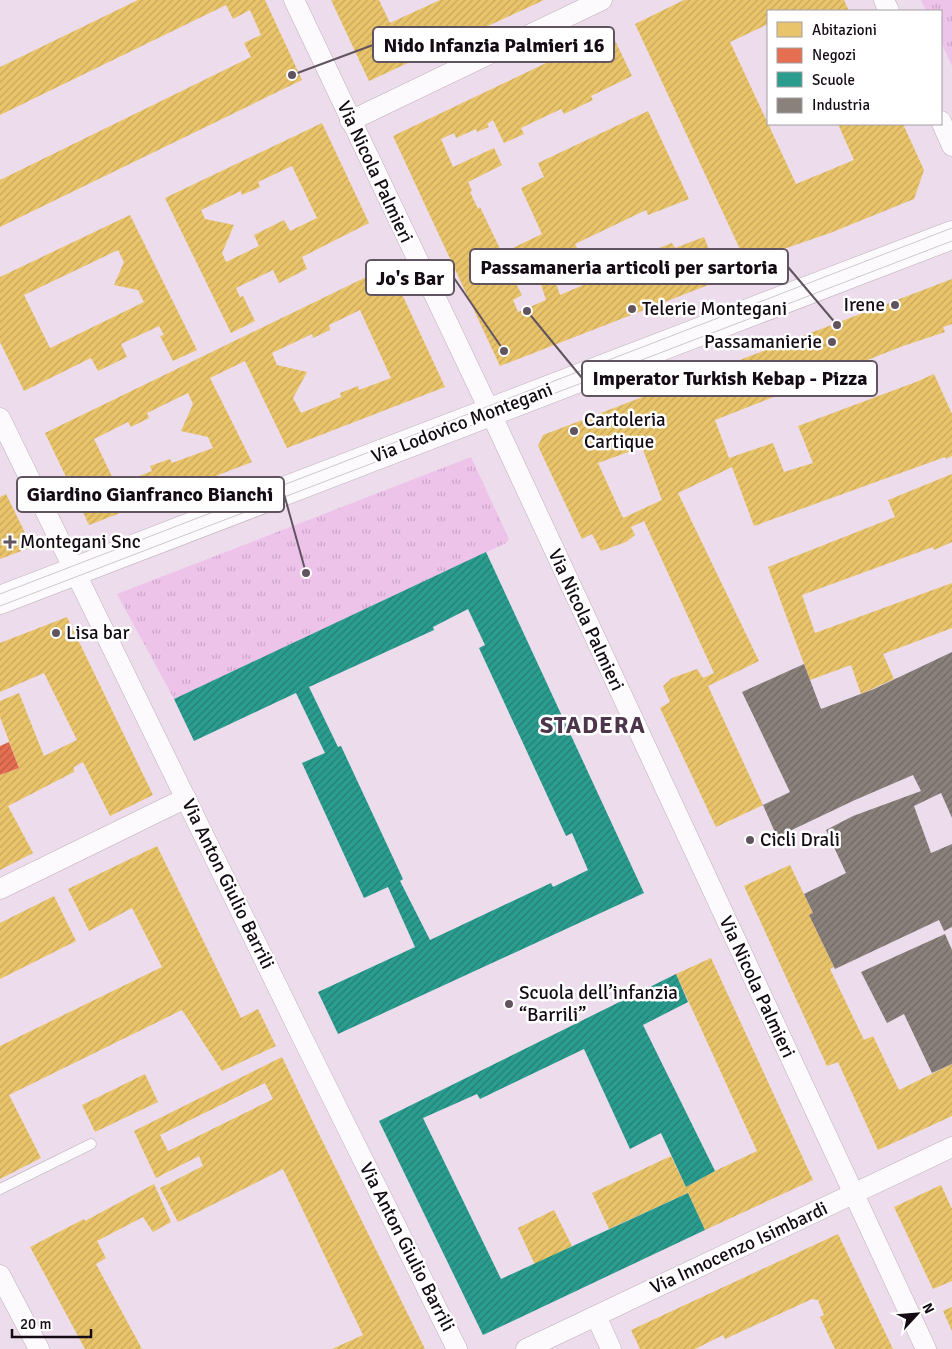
<svg xmlns="http://www.w3.org/2000/svg" width="952" height="1349" viewBox="0 0 952 1349" font-family="Signika,sans-serif">
	<style>
		.grass { fill: url(#grass-tufts) }
		.homes { fill: url(#homes-hatch); fill-rule: evenodd }
		.shops { fill: url(#shops-hatch) }
		.schools { fill: url(#schools-hatch); fill-rule: evenodd }
		.industry { fill: url(#industry-hatch) }
		.lines { fill: none; stroke-linecap: round; stroke-linejoin: round }
		.lane-casing { stroke: #bcafbb; stroke-width: 11 }
		.street-casing { stroke: #bcafbb; stroke-width: 21 }
		.secondary-casing { stroke: #bcafbb; stroke-width: 29 }
		.lane { stroke: #fcfafc; stroke-width: 10 }
		.street { stroke: #fcfafc; stroke-width: 20 }
		.secondary { stroke: #fcfafc; stroke-width: 28 }
		.tram { stroke: #cdc8cc; stroke-width: 1 }
		.poi-dot { fill: #60545f; stroke: #fff; stroke-width: 2 }
		.labels { text-anchor: middle; dominant-baseline: central; stroke-width: 5; stroke-linejoin: round; paint-order: stroke }
		.street-label { font-size: 19px; fill: #140b14; stroke: #fff }
		.poi-label { font-size: 19px; fill: #140b14; stroke: #fff; text-anchor: start }
		.district-label { font-size: 24px; font-weight: bold; letter-spacing: 1px; fill: #4d364c; stroke: #fff }
		.leader { fill: none; stroke: #60545f; stroke-width: 2 }
		.callout-dot { fill: #60545f; stroke: #fff; stroke-width: 2 }
		.callout { fill: #fff; stroke: #60545f; stroke-width: 2 }
		.callout-label { font-size: 20px; text-anchor: middle; font-weight: bold; fill: #140b14 }
	</style>
	<defs>
		<pattern id="grass-tufts" width="24" height="20" patternUnits="userSpaceOnUse" patternTransform="scale(1.25)"><rect width="24" height="20" fill="#eec3ea"/><path d="M3 7l-1-3M5 7V3M7 7l1-3M15 17l-1-3M17 17v-4M19 17l1-3" fill="none" stroke="#cba6c8"/></pattern>
		<pattern id="homes-hatch" width="6" height="6" patternUnits="userSpaceOnUse" patternTransform="scale(1.25)"><rect width="6" height="6" fill="#e9c46a"/><path d="M-1 1l2-2M0 6l6-6M5 7l2-2" fill="none" stroke="#c7a75b"/></pattern>
		<pattern id="shops-hatch" width="6" height="6" patternUnits="userSpaceOnUse" patternTransform="scale(1.25)"><rect width="6" height="6" fill="#e76f51"/><path d="M-1 1l2-2M0 6l6-6M5 7l2-2" fill="none" stroke="#ba5942"/></pattern>
		<pattern id="schools-hatch" width="6" height="6" patternUnits="userSpaceOnUse" patternTransform="scale(1.25)"><rect width="6" height="6" fill="#2a9d8f"/><path d="M-1 1l2-2M0 6l6-6M5 7l2-2" fill="none" stroke="#237e74"/></pattern>
		<pattern id="industry-hatch" width="6" height="6" patternUnits="userSpaceOnUse" patternTransform="scale(1.25)"><rect width="6" height="6" fill="#8a817c"/><path d="M-1 1l2-2M0 6l6-6M5 7l2-2" fill="none" stroke="#706864"/></pattern>
	</defs>
	<rect width="100%" height="100%" fill="#eddceb"/>
	<g class="grass">
		<path d="M921 0H952V66L941 42V11H926Z"/>
		<path d="M471 457 509 539 506 543 174 699 117 594Z"/>
	</g>
	<g class="homes">
		<path d="M138 0H265L302 80 0 227V180L251 57 244 43 261 35 250 10 233 19 226 5 0 115V67Z"/>
		<path d="M331 0H379L390 23 440 0H544L369 81Z"/>
		<path d="M684 0H844L849 11H768V24L730 42 796 184 854 160 838 124H903L924 170 914 199 830 233 746 262 635 24Z"/>
		<path d="M611 32 632 76 591 96 593 100 564 114 561 109 521 128 524 134 504 143 493 120 487 124 489 127 477 132 476 129 456 138 454 133 441 139 453 167 494 148 502 165 468 182 472 191 470 192 478 209 480 207 502 253 542 234 521 188 544 177 538 163 648 111 689 199 648 215 646 210 575 244 579 252 550 265 560 295 625 267 623 262 672 243 675 248 704 237 721 280 500 366 393 136ZM530 258 537 272 546 300 518 312 513 300 522 295 508 268Z"/>
		<path d="M322 123 369 223 302 257 307 269 279 283 273 270 236 288 240 297 243 296 255 321 231 333 165 198ZM292 166 317 218 290 231 284 220 254 235 259 246 226 262 222 253 234 225 205 219 201 210 241 191 242 195 260 187 258 182Z"/>
		<path d="M130 215 197 350 173 361 160 336 164 335 159 326 121 344 127 357 98 371 91 358 24 391 0 342V277ZM118 250 124 262 114 285 138 290 144 302 50 348 24 295Z"/>
		<path d="M389 266 445 387 287 448 245 361 210 378 252 462 89 525 45 433ZM360 310 391 378 359 390 358 386 340 393 341 397 301 413 293 398 307 372 277 365 272 353 312 334 313 338 330 330 329 325ZM188 393 193 404 181 431 208 437 213 448 172 463 170 459 150 466 152 471 116 485 94 439 128 422 131 427 149 418 147 413Z"/>
		<path d="M952 279V324L943 327 945 332 903 346 715 420 729 458 773 443 784 472 813 463 798 426 916 382 934 374 952 414V456L946 459 945 457 754 526 732 467 678 493 759 661 708 686 763 805 716 827 660 708 670 702 663 686 672 678 697 669 703 678 714 673 644 521 631 527 635 535 626 542 601 551 592 534 582 539 538 446 543 435ZM642 447 662 500 623 518 598 463Z"/>
		<path d="M952 474V542L934 550 933 547 802 595 815 633 952 583V628L883 654 894 679 861 694 851 665 810 680 768 567 895 517 888 500Z"/>
		<path d="M6 494 32 547 0 559V497Z"/>
		<path d="M67 617 153 795 110 816 83 762 74 767V772L8 806 33 853 0 870V775L19 768 0 717V701L19 693 44 756 77 740 44 673 0 692V643Z"/>
		<path d="M157 846 241 1018 258 1009 276 1046 222 1071 182 1010 9 1095 41 1158 0 1179V1046L162 967 132 908 89 931 68 889Z"/>
		<path d="M790 865 813 913 809 915 834 967 830 969 864 1040 873 1036 899 1090 952 1064V1116L878 1150 838 1062 827 1066 744 886Z"/>
		<path d="M54 896 76 941 0 979V923Z"/>
		<path d="M711 958 813 1180 705 1230 688 1193 609 1229 592 1193 671 1156 686 1187 715 1171 757 1151 676 974Z"/>
		<path d="M282 1057 313 1122 425 1349H332L363 1335 283 1169 178 1222 160 1188 203 1166 199 1156 156 1178 134 1131ZM265 1083 273 1099 168 1151 160 1135Z"/>
		<path d="M145 1074 158 1102 95 1132 82 1105Z"/>
		<path d="M154 1184 171 1222 153 1232 143 1217 97 1241 106 1258 96 1264 142 1349H85L30 1247 84 1219 85 1221Z"/>
		<path d="M941 1185 952 1209V1281L933 1289 894 1207Z"/>
		<path d="M554 1210 572 1246 535 1265 518 1228Z"/>
		<path d="M838 1234 893 1349H835L820 1317 824 1315 818 1300 812 1299 725 1339 723 1335 695 1349H640L631 1330Z"/>
		<path d="M952 1307V1331L943 1311Z"/>
	</g>
	<path class="shops" d="M9 742 19 768 0 775V746Z"/>
	<g class="schools">
		<path d="M486 552 644 893 338 1034 318 992 415 947 388 887 364 898 302 763 325 753 296 693 194 741 174 699ZM468 609 485 645 479 648 566 836 572 833 588 870 553 887 551 883 430 940 400 881 403 879 341 746 338 747 309 687 434 630 433 627Z"/>
		<path d="M676 974 688 1002 643 1025 715 1171 686 1187 661 1133 630 1149 584 1049 480 1099 477 1094 423 1118 501 1279 688 1193 705 1230 483 1335 379 1121Z"/>
	</g>
	<g class="industry">
		<path d="M952 652V818L941 793 914 806 931 853 952 844V927L944 931 939 920 835 969 809 915 813 913 804 894 846 873 826 830 853 816 921 791 913 775 855 800 777 837 763 805 790 792 742 692 804 664 821 709 874 689Z"/>
		<path d="M945 934 952 950V1064L932 1073 904 1014 887 1023 861 972Z"/>
	</g>
	<g class="lines">
		<g class="lane-casing">
			<path id="lane" d="M0 1189 91 1144"/>
		</g>
		<g class="street-casing">
			<g id="street">
				<path d="M294 0 493 418 926 1349"/>
				<path d="M884 0 889 11"/>
				<path d="M350 121 602 0"/>
				<path d="M941 121 952 146"/>
				<path d="M0 418 303 1039 457 1349"/>
				<path d="M0 889 186 798"/>
				<path d="M0 1275 39 1349"/>
				<path d="M596 1316 611 1349"/>
				<path d="M526 1349 952 1147"/>
			</g>
		</g>
		<g class="secondary-casing">
			<path id="secondary" d="M0 600 952 235"/>
		</g>
		<use href="#lane" class="lane"/>
		<use href="#street" class="street"/>
		<use href="#secondary" class="secondary"/>
		<g class="tram">
			<path d="M0 594 952 228"/>
			<path d="M0 606 952 241"/>
		</g>
	</g>
	<g class="poi-dot">
		<circle cx="895" cy="305" r="5"/>
		<circle cx="632" cy="309" r="5"/>
		<circle cx="832" cy="342" r="5"/>
		<circle cx="574" cy="431" r="5"/>
		<path d="M7.5 534.5h5v5h5v5h-5v5h-5v-5h-5v-5h5z"/>
		<circle cx="56" cy="633" r="5"/>
		<circle cx="750" cy="840" r="5"/>
		<circle cx="509" cy="1004" r="5"/>
	</g>
	<g class="labels">
		<g class="street-label">
			<text transform="translate(375 172) rotate(65)">Via Nicola Palmieri</text>
			<text transform="translate(462 423) rotate(-21)">Via Lodovico Montegani</text>
			<text transform="translate(586 620) rotate(65)">Via Nicola Palmieri</text>
			<text transform="translate(228 884) rotate(64)">Via Anton Giulio Barrili</text>
			<text transform="translate(757 987) rotate(65)">Via Nicola Palmieri</text>
			<text transform="translate(407 1247) rotate(63)">Via Anton Giulio Barrili</text>
			<text transform="translate(739 1248) rotate(-25)">Via Innocenzo Isimbardi</text>
		</g>
		<g class="poi-label">
			<text x="885" y="305" text-anchor="end">Irene</text>
			<text x="642" y="309">Telerie Montegani</text>
			<text x="822" y="342" text-anchor="end">Passamanierie</text>
			<text x="584" y="420">Cartoleria<tspan x="584" dy="22">Cartique</tspan></text>
			<text x="20" y="542">Montegani Snc</text>
			<text x="66" y="633">Lisa bar</text>
			<text x="760" y="840">Cicli Drali</text>
			<text x="519" y="993">Scuola dell’infanzia<tspan x="519" dy="22">“Barrili”</tspan></text>
		</g>
		<g class="district-label">
			<text x="593" y="725">STADERA</text>
		</g>
	</g>
	<path class="leader" d="M292 75L373 45M837 325L788 267M504 351L454 278M527 311L582 378M306 573L284 494"/>
	<g class="callout-dot">
		<circle cx="292" cy="75" r="5"/>
		<circle cx="837" cy="325" r="5"/>
		<circle cx="504" cy="351" r="5"/>
		<circle cx="527" cy="311" r="5"/>
		<circle cx="306" cy="573" r="5"/>
	</g>
	<g class="callout">
		<rect x="373" y="27" width="241" height="35" rx="5"/>
		<rect x="470" y="249" width="318" height="35" rx="5"/>
		<rect x="366" y="260" width="88" height="35" rx="5"/>
		<rect x="582" y="361" width="295" height="35" rx="5"/>
		<rect x="17" y="477" width="267" height="35" rx="5"/>
	</g>
	<g class="callout-label">
		<text x="494" y="52">Nido Infanzia Palmieri 16</text>
		<text x="629" y="274">Passamaneria articoli per sartoria</text>
		<text x="410" y="285">Jo's Bar</text>
		<text x="730" y="385">Imperator Turkish Kebap - Pizza</text>
		<text x="150" y="501">Giardino Gianfranco Bianchi</text>
	</g>
	<rect x="767" y="10" width="175" height="115" fill="#ffffff" stroke="#a19da1"/>
	<rect x="777" y="22" width="25" height="15" fill="#e9c46a" stroke="#a19da1"/>
	<text x="812" y="35" font-size="15" fill="#140b14">Abitazioni</text>
	<rect x="777" y="48" width="25" height="15" fill="#e76f51" stroke="#a19da1"/>
	<text x="812" y="60" font-size="15" fill="#140b14">Negozi</text>
	<rect x="777" y="72" width="25" height="15" fill="#2a9d8f" stroke="#a19da1"/>
	<text x="812" y="85" font-size="15" fill="#140b14">Scuole</text>
	<rect x="777" y="98" width="25" height="15" fill="#8a817c" stroke="#a19da1"/>
	<text x="812" y="110" font-size="15" fill="#140b14">Industria</text>
	<g transform="translate(917 1314) rotate(64)" stroke="#ffffff" stroke-width="4" paint-order="stroke">
	<path d="M0-4L9 19L0 12L-9 19Z" fill="#140b14"/>
	<text y="-8" font-size="14" font-weight="bold" text-anchor="middle" fill="#140b14">N</text>
	</g>
	<path d="M12 1329v8h79v-8" fill="none" stroke="#140b14" stroke-width="2.5"/>
	<text x="20" y="1329" font-size="15" fill="#140b14" stroke="#ffffff" stroke-width="4" paint-order="stroke">20 m</text>
</svg>
